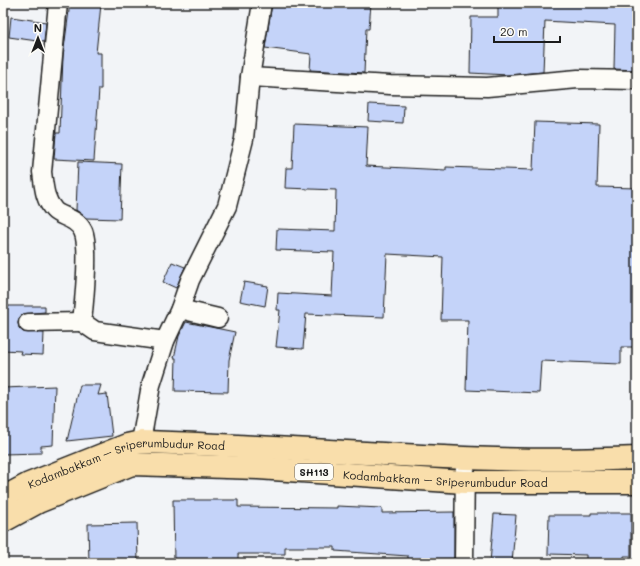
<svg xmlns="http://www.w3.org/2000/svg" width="640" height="566" viewBox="0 0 640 566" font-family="Mali,sans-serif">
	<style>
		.building { fill: #c4d3f9; stroke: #1c1c1c }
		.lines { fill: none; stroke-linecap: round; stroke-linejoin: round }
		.street-casing { stroke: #1c1c1c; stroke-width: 21 }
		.primary-casing { stroke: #1c1c1c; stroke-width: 25 }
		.street { stroke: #fdfcf7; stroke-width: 18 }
		.primary { stroke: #f9deab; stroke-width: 22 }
		.labels { text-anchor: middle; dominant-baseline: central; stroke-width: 4; stroke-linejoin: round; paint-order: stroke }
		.shield { fill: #fdfcf7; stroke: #605f5e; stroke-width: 1 }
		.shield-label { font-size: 10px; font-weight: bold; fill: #1c1c1c }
		.street-label { font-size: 11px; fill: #1c1c1c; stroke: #fdfcf7 }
	</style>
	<rect width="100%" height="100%" fill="#f2f4f7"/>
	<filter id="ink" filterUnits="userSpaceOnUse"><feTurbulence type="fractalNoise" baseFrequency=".025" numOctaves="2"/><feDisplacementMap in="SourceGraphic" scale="8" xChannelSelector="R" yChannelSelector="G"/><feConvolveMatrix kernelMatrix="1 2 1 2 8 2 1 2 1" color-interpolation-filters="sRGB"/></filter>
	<g filter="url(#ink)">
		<g class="building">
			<path d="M70 3 101 4 96 53H101V89H99L94 161 54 159 56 133H60L63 56Z"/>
			<path d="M272 3H371L369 29H366L364 73 310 70 311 54 265 48Z"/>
			<path d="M498 3H637V70L614 69 615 25 545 21 543 72 508 75 470 73 471 17H498Z"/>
			<path d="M11 17 46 22 44 42 9 37Z"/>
			<path d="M369 104 404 106 403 123 368 121Z"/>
			<path d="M535 122 599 124 597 187 637 188V347H621V364L541 361 539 393 466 390 468 320H441L443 257 387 254 384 317 306 314 303 349 276 347 280 310H277L278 293 332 296 334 252 276 250 277 229 335 231 336 190 285 188 286 168H292L294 124 368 127 366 166 446 170V167L533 170Z"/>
			<path d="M78 162 122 164 120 219 86 218 76 210Z"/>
			<path d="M172 262 185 267 176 288 163 282Z"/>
			<path d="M244 282 268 286 265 306 240 301Z"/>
			<path d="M3 306H45V312L23 314 19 318 18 323 19 328 23 332 44 333 43 355 20 354 21 351 3 350Z"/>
			<path d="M186 322 235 332 229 360 228 392 175 391 176 358H174L179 336Z"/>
			<path d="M80 385H101L98 395 107 394 112 436 67 441Z"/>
			<path d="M55 386 53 445 41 446V453L3 454V388Z"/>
			<path d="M173 500H238V507L337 508V506L382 508V513L454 512V559L408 560V556L335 551V547H285V554H238V563H174Z"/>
			<path d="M591 513H631V556H624V563H586V555L548 554 549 515H591Z"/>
			<path d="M494 514 516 515 512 563H490Z"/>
			<path d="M137 523 138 563H89L88 524Z"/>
		</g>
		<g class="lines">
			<g class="street-casing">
				<g id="street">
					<path d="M58 3 42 172C44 186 44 199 54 210 60 217 76 217 83 231 90 246 84 303 82 322L95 331 165 341"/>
					<path d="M250 77 390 85 487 87 578 79 637 80"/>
					<path d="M180 309 218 318"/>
					<path d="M28 323 82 322"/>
					<path d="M141 442 151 385 165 341 180 309 190 280 227 206 244 139 250 77 262 3"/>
					<path d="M464 563 465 458"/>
				</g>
			</g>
			<g class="primary-casing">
				<g id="primary">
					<path id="s1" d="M3 498 29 484 127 445 141 442C306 446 471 466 637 458"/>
					<path id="s2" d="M3 521 38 502 132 464 258 468 464 482H637"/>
				</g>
			</g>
			<use href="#street" class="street"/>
			<use href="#primary" class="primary"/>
		</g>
	</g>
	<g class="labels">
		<rect class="shield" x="295" y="464" width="38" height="16" rx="3"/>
		<g class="shield-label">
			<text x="314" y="472">SH113</text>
		</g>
		<g class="street-label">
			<text stroke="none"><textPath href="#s1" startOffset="131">Kodambakkam – Sriperumbudur Road</textPath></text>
			<text stroke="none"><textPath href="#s2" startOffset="455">Kodambakkam – Sriperumbudur Road</textPath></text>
		</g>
	</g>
	<rect width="640" height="566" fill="none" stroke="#fdfcf7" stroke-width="16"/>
	<rect x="8" y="8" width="624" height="550" fill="none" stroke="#1c1c1c" stroke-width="1.5" filter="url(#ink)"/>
	<g transform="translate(38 38)" stroke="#fdfcf7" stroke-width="3" paint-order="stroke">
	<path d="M0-3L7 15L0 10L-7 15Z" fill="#1c1c1c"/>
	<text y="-6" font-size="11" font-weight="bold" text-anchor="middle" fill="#1c1c1c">N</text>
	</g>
	<path d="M494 36v6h66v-6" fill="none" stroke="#1c1c1c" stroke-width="2"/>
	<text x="500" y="36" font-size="12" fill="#1c1c1c" stroke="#fdfcf7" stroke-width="3" paint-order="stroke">20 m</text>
</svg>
